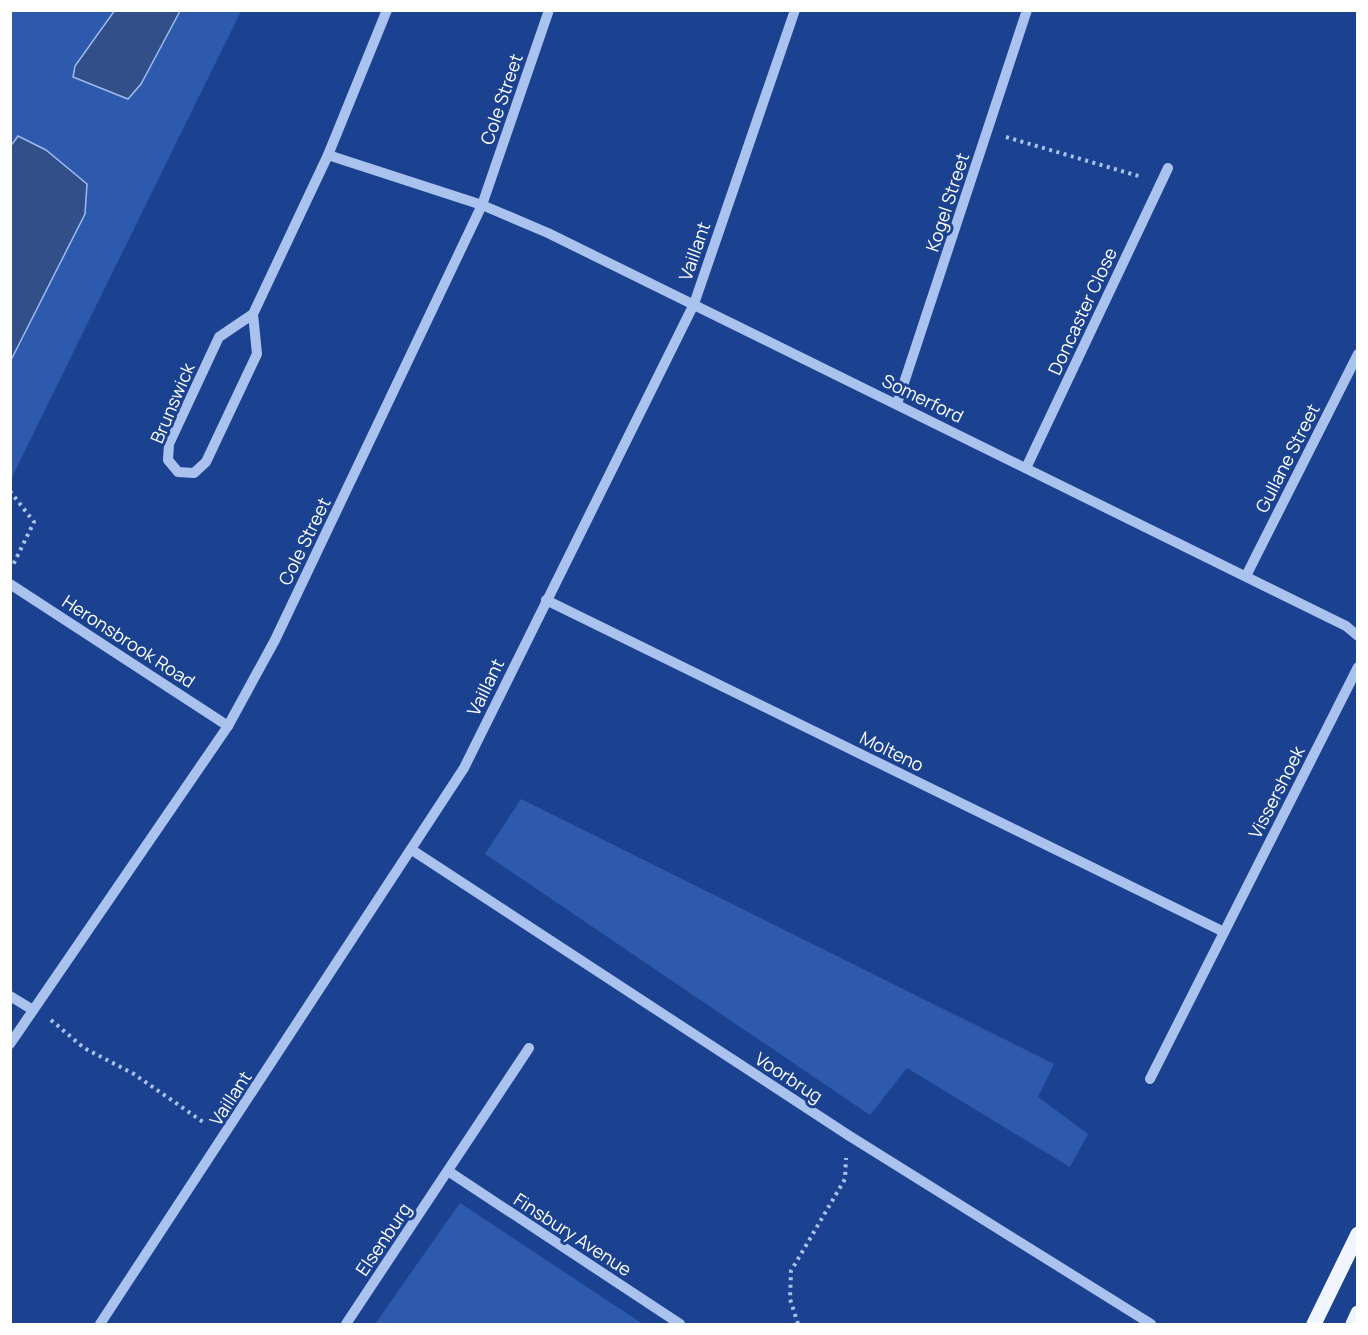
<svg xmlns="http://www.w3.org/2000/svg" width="1368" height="1335" viewBox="0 0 1368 1335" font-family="Manrope,sans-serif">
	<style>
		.green { fill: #2e5aae }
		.water { fill: #334f89; stroke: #9dbbf0; stroke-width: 1.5 }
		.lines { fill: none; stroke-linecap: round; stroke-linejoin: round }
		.path { stroke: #aac2ee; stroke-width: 4; stroke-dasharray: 3 4.5; stroke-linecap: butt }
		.minor { stroke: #aac2ee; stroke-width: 10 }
		.major { stroke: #f1f5ff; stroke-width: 15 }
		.labels { text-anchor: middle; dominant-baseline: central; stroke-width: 6; stroke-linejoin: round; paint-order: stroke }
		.street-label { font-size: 18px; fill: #fff; stroke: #1b4290 }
	</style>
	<rect width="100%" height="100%" fill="#1b4290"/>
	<g class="green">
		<path d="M11 11H115L75 66 141 84 180 11H241L11 479V360L85 214 18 136 11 147Z"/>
		<path d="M521 799 1054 1064 1038 1097 1088 1134 1070 1167 907 1068 870 1115 485 854Z"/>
		<path d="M460 1203 643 1324H375Z"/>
	</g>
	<g class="water">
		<path d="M115 10 180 11 141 84 128 99 73 77 75 66Z"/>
		<path d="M18 136 46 150 87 184 85 214 11 360 10 147Z"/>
	</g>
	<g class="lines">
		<g class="path">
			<path d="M1006 137 1142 177"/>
			<path d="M10 491 34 522 13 565"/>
			<path d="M51 1020 84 1048 134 1074 206 1124"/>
			<path d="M798 1324 790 1299 791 1271 845 1179 846 1158"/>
		</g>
		<g class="minor">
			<path d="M328 155 482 205 548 233 1346 626 1358 636"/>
			<path d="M253 314 257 354 206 462 194 473 178 472 168 460 169 444 219 337 253 314 328 155 387 10"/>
			<path d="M897 404 1027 10"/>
			<path d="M1026 468 1168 168"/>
			<path d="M1246 576 1358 354"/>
			<path d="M10 584 228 726"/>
			<path d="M546 600 1224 932"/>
			<path d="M412 850 848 1135 1151 1324"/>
			<path d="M10 996 33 1010"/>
			<path d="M10 1044 228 726 275 640 482 205 549 10"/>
			<path d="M1150 1079 1358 667"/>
			<path d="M448 1171 680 1324"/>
			<path d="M100 1324 464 768 694 304 795 10"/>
			<path d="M346 1324 529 1048"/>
		</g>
		<g class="major">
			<path d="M1314 1324 1358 1234"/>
			<path d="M1353 1324 1358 1313"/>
		</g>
	</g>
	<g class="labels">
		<g class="street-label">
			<text transform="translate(501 99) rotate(-71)">Cole Street</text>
			<text transform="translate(947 202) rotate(-72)">Kogel Street</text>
			<text transform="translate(694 251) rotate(-71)">Vaillant</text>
			<text transform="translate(1082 311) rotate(-65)">Doncaster Close</text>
			<text transform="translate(923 398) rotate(26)">Somerford</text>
			<text transform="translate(172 403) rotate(-67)">Brunswick</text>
			<text transform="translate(1287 458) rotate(-63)">Gullane Street</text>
			<text transform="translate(304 541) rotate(-64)">Cole Street</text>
			<text transform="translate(129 641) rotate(33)">Heronsbrook Road</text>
			<text transform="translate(485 687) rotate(-64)">Vaillant</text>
			<text transform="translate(892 751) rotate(26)">Molteno</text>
			<text transform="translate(1276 792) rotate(-63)">Vissershoek</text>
			<text transform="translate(789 1077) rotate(33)">Voorbrug</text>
			<text transform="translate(230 1098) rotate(-57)">Vaillant</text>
			<text transform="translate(573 1234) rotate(33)">Finsbury Avenue</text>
			<text transform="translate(383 1239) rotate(-56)">Elsenburg</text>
		</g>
	</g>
	<rect width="1368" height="1335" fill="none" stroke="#ffffff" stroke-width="24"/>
</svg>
